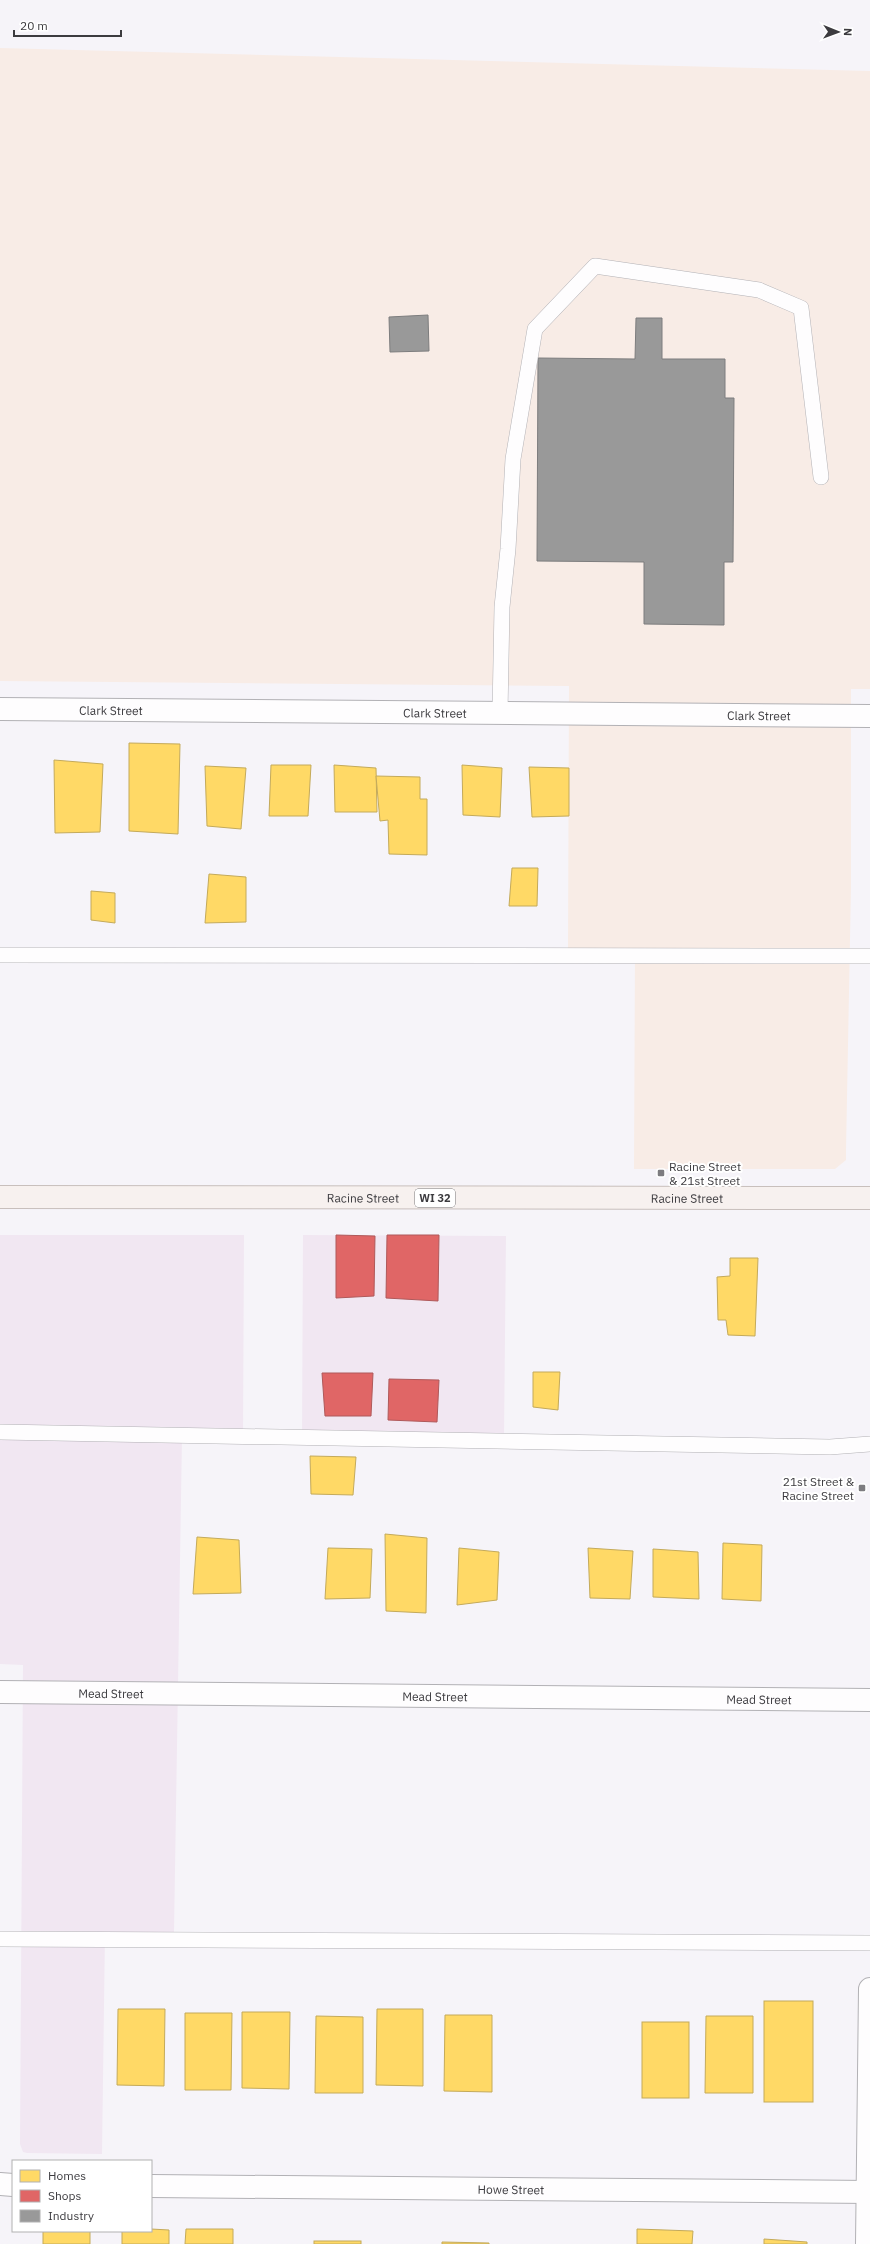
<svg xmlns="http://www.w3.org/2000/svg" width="870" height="2244" viewBox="0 0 870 2244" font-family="'IBM Plex Sans',sans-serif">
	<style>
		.commercial { fill: #f1e7f2 }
		.industrial { fill: #f8ece6 }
		.homes { fill: #ffd966; stroke: #c4aa5a }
		.shops { fill: #e06666; stroke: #af595a }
		.industry { fill: #999; stroke: #7d7d7e }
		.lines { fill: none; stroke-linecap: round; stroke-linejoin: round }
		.lane-casing { stroke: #b2b1b5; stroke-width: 16 }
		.street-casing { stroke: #b2b1b5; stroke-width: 24 }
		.primary-casing { stroke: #c8bfbc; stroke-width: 24 }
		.lane { stroke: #fefdfe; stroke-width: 15 }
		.street { stroke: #fefdfe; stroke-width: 22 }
		.primary { stroke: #f7f1ef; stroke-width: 22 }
		.poi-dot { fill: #7d7c80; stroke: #fff; stroke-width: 1.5 }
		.labels { text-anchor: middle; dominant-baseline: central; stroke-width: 4; stroke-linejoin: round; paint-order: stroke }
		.shield { fill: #fff; stroke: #767679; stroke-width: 1 }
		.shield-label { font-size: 11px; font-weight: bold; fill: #3c3b3f }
		.street-label { font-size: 12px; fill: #3c3b3f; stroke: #fff }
		.poi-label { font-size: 12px; fill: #3c3b3f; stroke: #fff; text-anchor: start }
	</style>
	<rect width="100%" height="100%" fill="#f6f4f9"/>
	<g class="commercial">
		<path d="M0 1235H244L243 1436 182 1437 174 1932H105L102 2154 27 2153 23 2152 20 2144 23 1665 0 1664Z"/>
		<path d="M303 1235 506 1236 504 1438H302Z"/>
	</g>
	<path class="industrial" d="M0 48 870 71V689H851V887L846 1150V1160L835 1169H634L635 949 568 948 569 686 0 681Z"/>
	<g class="homes">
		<path d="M129 743 180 744 178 834 129 831Z"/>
		<path d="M54 760 103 764 100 832 55 833Z"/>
		<path d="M271 765H311L308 816H269Z"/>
		<path d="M334 765 376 768 377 812H335Z"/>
		<path d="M462 765 502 768 500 817 463 815Z"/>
		<path d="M205 766 246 768 241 829 207 826Z"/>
		<path d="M529 767 569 768V816L532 817Z"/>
		<path d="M376 776 420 777V799H427V855L389 854 388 820 380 821Z"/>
		<path d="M512 868H538L537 906H509Z"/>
		<path d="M209 874 246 877V922L205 923Z"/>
		<path d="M91 891 115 893V923L91 920Z"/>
		<path d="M730 1258H758L755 1336 728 1335 726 1320H718L717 1277 730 1276Z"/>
		<path d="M533 1372H560L558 1410 533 1407Z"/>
		<path d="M310 1456 356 1457 353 1495 311 1494Z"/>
		<path d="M385 1534 427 1538 426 1613 386 1611Z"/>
		<path d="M197 1537 239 1540 241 1593 193 1594Z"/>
		<path d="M723 1543 762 1545 761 1601 722 1599Z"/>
		<path d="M328 1548 372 1549 370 1598 325 1599Z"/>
		<path d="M459 1548 499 1552 497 1600 457 1605Z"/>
		<path d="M588 1548 633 1551 630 1599 590 1598Z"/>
		<path d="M653 1549 698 1552 699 1599 653 1597Z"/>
		<rect x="764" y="2001" width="49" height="101"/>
		<path d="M118 2009H165L164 2086 117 2085Z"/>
		<path d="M377 2009H423V2086L376 2085Z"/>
		<path d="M242 2012H290L289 2089 242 2088Z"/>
		<path d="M185 2013H232L231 2090H185Z"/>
		<path d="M445 2015H492V2092L444 2091Z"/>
		<path d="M316 2016 363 2017V2093H315Z"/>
		<path d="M706 2016H753V2093H705Z"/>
		<rect x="642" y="2022" width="47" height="76"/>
		<path d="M151 2229 169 2230V2244H122V2231H151Z"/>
		<path d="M186 2229H233V2244H185Z"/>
		<path d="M637 2229 693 2231 692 2244H637Z"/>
		<rect x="43" y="2231" width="47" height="13"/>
		<path d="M764 2239 807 2242V2244H764Z"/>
		<rect x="314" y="2241" width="47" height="3"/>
		<path d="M442 2242 489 2243V2244H442Z"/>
	</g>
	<g class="shops">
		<path d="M336 1235 375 1236 374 1296 336 1298Z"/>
		<path d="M387 1235H439L438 1301 386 1298Z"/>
		<path d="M322 1373H373L371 1416H325Z"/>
		<path d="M389 1379 439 1380 437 1422 388 1420Z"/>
	</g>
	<g class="industry">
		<path d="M428 315 429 351 390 352 389 317Z"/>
		<path d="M636 318H662V359H725V398H734L733 562H724V625L644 624V562L537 561 538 358 635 359Z"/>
	</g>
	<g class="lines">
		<g class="lane-casing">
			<g id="lane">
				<path d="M500 713 502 607 508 549 513 459 535 329 595 266 759 290 801 308 821 477"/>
				<path d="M0 955 870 956"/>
				<path d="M0 1432 830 1447 870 1444"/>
				<path d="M0 1939 870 1943"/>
			</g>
		</g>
		<g class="street-casing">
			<g id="street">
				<path id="s1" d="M0 709 870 716"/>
				<path id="s2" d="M0 1692 870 1700"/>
				<path d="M0 2184 13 2185"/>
				<path id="s3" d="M151 2186 870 2192"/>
				<path d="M867 2244 870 1989"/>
			</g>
		</g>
		<g class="primary-casing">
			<g id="primary">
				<path id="s4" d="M0 1197 870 1198"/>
			</g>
		</g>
		<use href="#lane" class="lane"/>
		<use href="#street" class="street"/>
		<use href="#primary" class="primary"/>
	</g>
	<g class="poi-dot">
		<rect x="657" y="1169" width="8" height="8" rx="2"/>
		<rect x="858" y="1484" width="8" height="8" rx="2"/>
	</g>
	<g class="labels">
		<rect class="shield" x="415" y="1189" width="40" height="18" rx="3"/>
		<g class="shield-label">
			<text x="435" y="1198">WI 32</text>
		</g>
		<g class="street-label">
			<text stroke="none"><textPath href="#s1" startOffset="111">Clark Street</textPath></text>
			<text stroke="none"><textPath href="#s1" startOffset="435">Clark Street</textPath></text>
			<text stroke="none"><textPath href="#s1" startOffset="759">Clark Street</textPath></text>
			<text stroke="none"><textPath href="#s4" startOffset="363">Racine Street</textPath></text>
			<text stroke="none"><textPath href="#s4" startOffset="687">Racine Street</textPath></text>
			<text stroke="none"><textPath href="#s2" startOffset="111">Mead Street</textPath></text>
			<text stroke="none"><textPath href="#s2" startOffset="435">Mead Street</textPath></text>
			<text stroke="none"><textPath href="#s2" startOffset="759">Mead Street</textPath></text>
			<text stroke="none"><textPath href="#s3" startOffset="360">Howe Street</textPath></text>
		</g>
		<g class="poi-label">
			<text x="669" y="1166">Racine Street<tspan x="669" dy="14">&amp; 21st Street</tspan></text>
			<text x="854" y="1481" text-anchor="end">21st Street &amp;<tspan x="854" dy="14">Racine Street</tspan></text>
		</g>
	</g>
	<rect x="12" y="2160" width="140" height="72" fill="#ffffff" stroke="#b1b1b2"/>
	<rect x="20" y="2170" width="20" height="12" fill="#ffd966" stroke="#b1b1b2"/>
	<text x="48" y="2180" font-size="12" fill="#3c3b3f">Homes</text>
	<rect x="20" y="2190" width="20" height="12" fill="#e06666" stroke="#b1b1b2"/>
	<text x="48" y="2200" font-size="12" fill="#3c3b3f">Shops</text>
	<rect x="20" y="2210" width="20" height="12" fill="#999999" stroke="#b1b1b2"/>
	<text x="48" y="2220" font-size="12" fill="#3c3b3f">Industry</text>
	<g transform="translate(838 32) rotate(91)" stroke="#ffffff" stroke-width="3" paint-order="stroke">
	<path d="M0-3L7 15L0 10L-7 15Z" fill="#3c3b3f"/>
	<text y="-6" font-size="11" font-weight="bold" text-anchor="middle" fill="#3c3b3f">N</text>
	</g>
	<path d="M14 30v6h107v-6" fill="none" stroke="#3c3b3f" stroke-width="2"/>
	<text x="20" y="30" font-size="12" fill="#3c3b3f" stroke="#ffffff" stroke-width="3" paint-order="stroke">20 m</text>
</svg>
